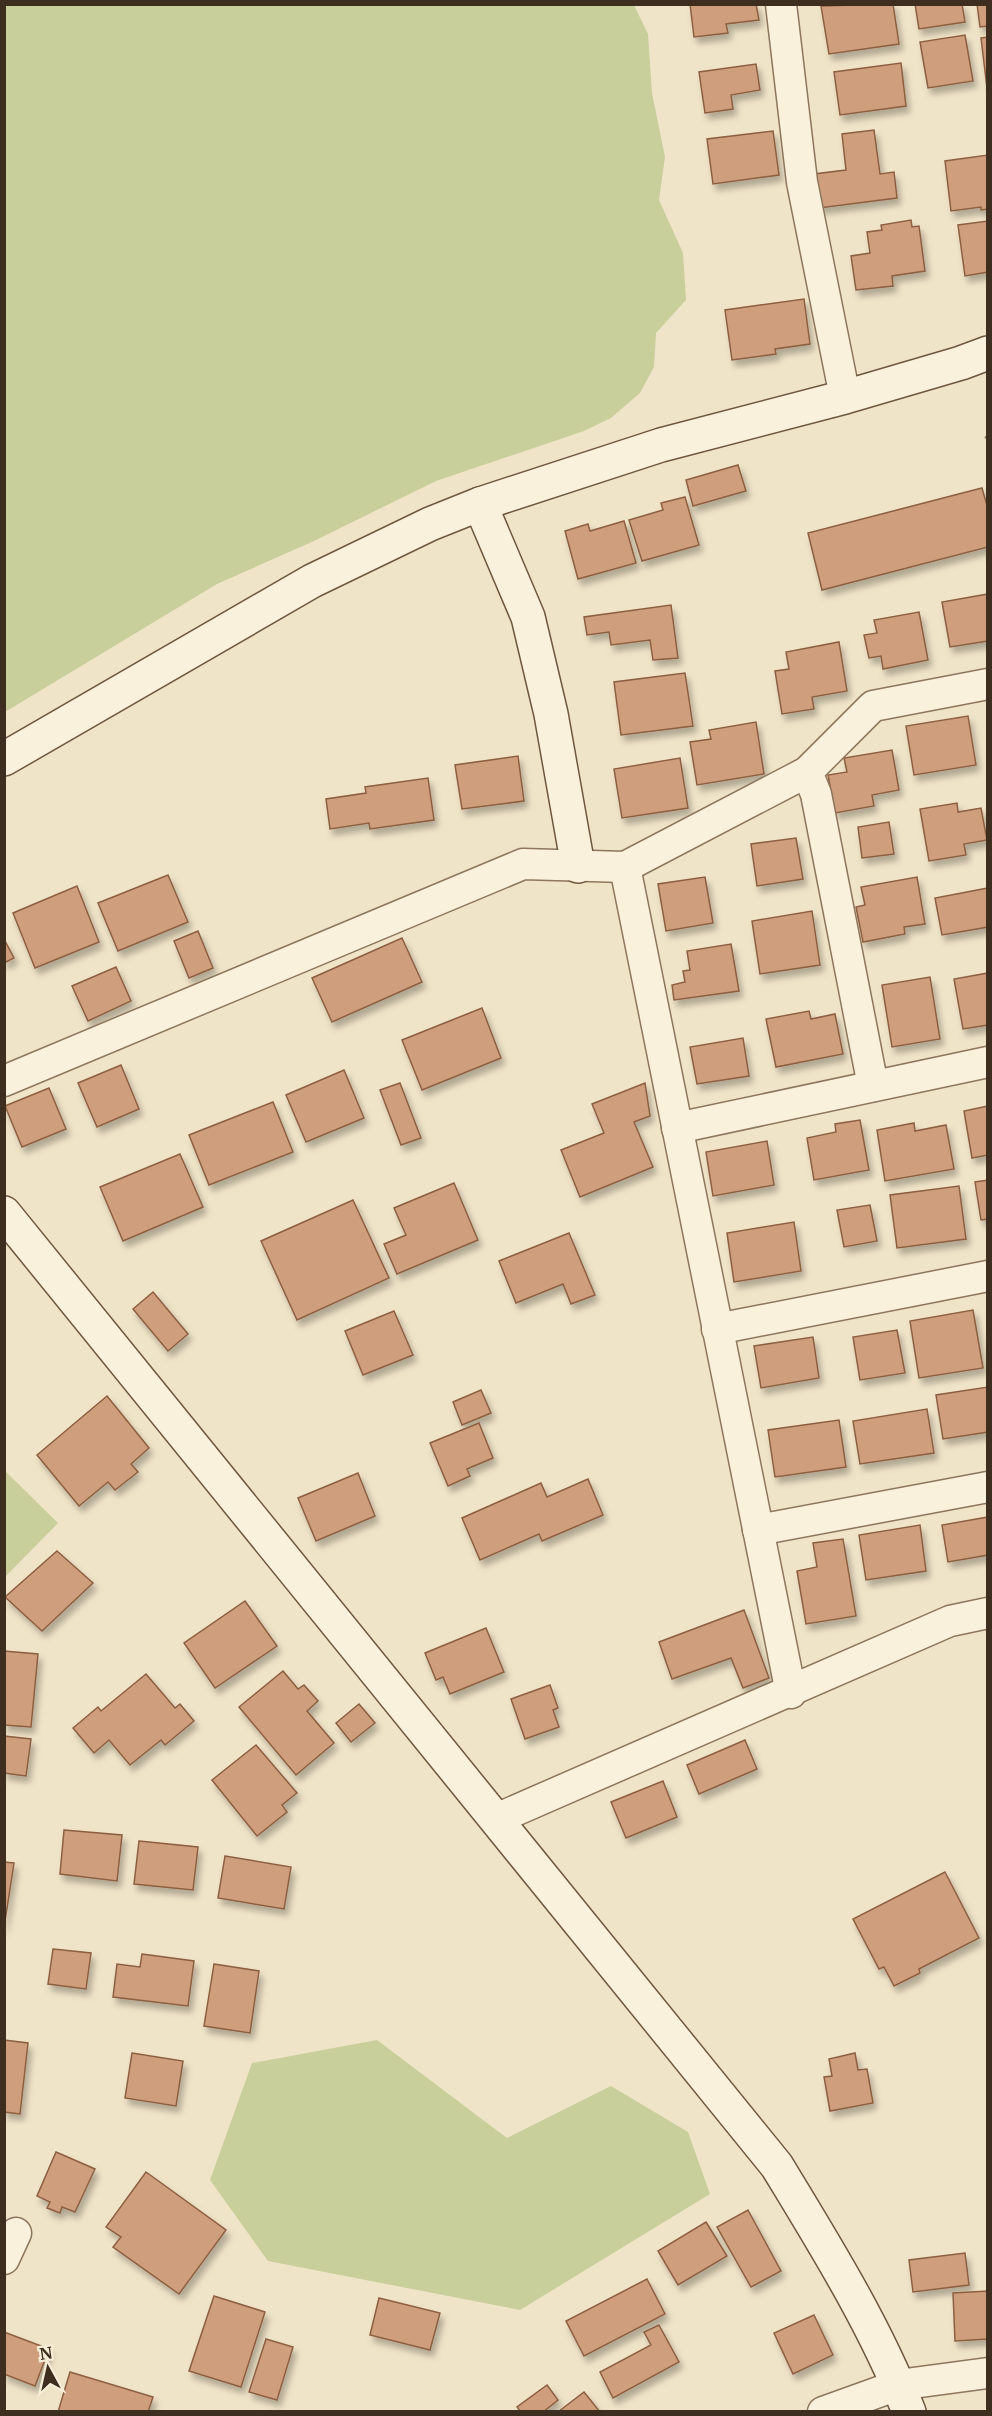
<svg xmlns="http://www.w3.org/2000/svg" width="992" height="2416" viewBox="0 0 992 2416" font-family="Merriweather,serif">
	<style>
		.green { fill: #c9cf9b }
		.building { fill: #cf9f7d; stroke: #8d5f41; stroke-width: 1.5; filter: url(#shadow) }
		.lines { fill: none; stroke-linecap: round; stroke-linejoin: round }
		.street-casing { stroke: #8d765c; stroke-width: 33 }
		.secondary-casing { stroke: #6f573f; stroke-width: 36 }
		.path { stroke: #8d765c; stroke-width: 4; stroke-dasharray: 4.5 3; stroke-linecap: butt }
		.street { stroke: #faf1dc; stroke-width: 30 }
		.secondary { stroke: #faf1dc; stroke-width: 33 }
	</style>
	<defs>
		<filter id="shadow"><feDropShadow dx="3.5" dy="6" stdDeviation="3" flood-color="#0004"/></filter>
	</defs>
	<rect width="100%" height="100%" fill="#f0e4c8"/>
	<g class="green">
		<path d="M5 4 634 5 648 34 652 93 665 157 659 200 683 253 686 300 656 333 654 367 640 393 611 418 584 431 436 481 314 541 217 584 5 712Z"/>
		<path d="M4 1470 58 1523 5 1577H4Z"/>
		<path d="M377 2040 507 2138 611 2086 688 2132 710 2194 520 2310 268 2261 210 2180 252 2063Z"/>
	</g>
	<g class="building">
		<path d="M690 4H756L759 20 726 24 728 33 694 37Z"/>
		<path d="M893 4 899 44 829 54 821 6Z"/>
		<path d="M915 4H962L965 22 919 29Z"/>
		<path d="M977 4H988V26L980 27Z"/>
		<path d="M965 35 973 81 928 88 920 42Z"/>
		<path d="M988 37V88H987L981 38Z"/>
		<path d="M901 63 906 106 840 115 834 72Z"/>
		<path d="M756 64 760 90 731 95 733 109 705 113 699 72Z"/>
		<path d="M874 130 880 174 894 172 897 198 819 208 814 174 846 170 842 134Z"/>
		<path d="M773 131 779 175 713 184 707 139Z"/>
		<path d="M988 155V209L981 210V207L951 211 945 161Z"/>
		<path d="M911 220 912 227 919 226 925 271 892 276 893 286 856 290 851 256 870 253 867 232 882 230 881 225Z"/>
		<path d="M988 221V272L965 276 958 225Z"/>
		<path d="M804 299 810 344 775 349 776 354 732 360 725 310Z"/>
		<path d="M738 465 746 491 693 506 686 480Z"/>
		<path d="M982 488 988 509V547L822 590 808 533Z"/>
		<path d="M685 497 699 545 642 561 629 520 663 510 661 503Z"/>
		<path d="M624 521 636 563 578 579 565 531 588 524 590 531Z"/>
		<path d="M988 594V641L950 647 942 602Z"/>
		<path d="M671 605 678 658 653 660 650 640 611 645 609 632 587 635 584 617Z"/>
		<path d="M919 612 928 660 883 669 881 656 869 658 864 635 877 633 874 620Z"/>
		<path d="M839 642 847 691 812 697 814 709 782 714 775 671 789 669 786 652Z"/>
		<path d="M685 673 693 726 621 735 614 682Z"/>
		<path d="M968 716 976 765 914 775 906 726Z"/>
		<path d="M756 722 764 774 697 785 690 742 711 739 709 730Z"/>
		<path d="M892 750 899 790 872 795 874 806 835 813 828 775 847 772 844 758Z"/>
		<path d="M518 756 524 801 462 809 455 765Z"/>
		<path d="M680 758 688 808 622 818 614 769Z"/>
		<path d="M428 778 434 820 370 829 369 823 330 829 326 799 366 793 365 787Z"/>
		<path d="M957 803 958 812 981 808 987 840 964 844 966 855 929 861 920 809Z"/>
		<path d="M889 822 894 854 862 858 858 827Z"/>
		<path d="M796 838 803 879 757 886 751 844Z"/>
		<path d="M168 875 188 922 118 951 98 903Z"/>
		<path d="M705 877 713 923 666 931 658 884Z"/>
		<path d="M917 877 925 924 904 927 905 934 863 942 856 907 865 905 861 887Z"/>
		<path d="M77 886 99 942 35 968 13 913Z"/>
		<path d="M988 888V927L942 935 935 898Z"/>
		<path d="M812 911 820 965 760 974 752 921Z"/>
		<path d="M198 931 213 968 189 978 174 941Z"/>
		<path d="M402 938 422 982 332 1022 312 978Z"/>
		<path d="M4 939 14 958 4 963Z"/>
		<path d="M731 944 739 991 674 1000 672 985 685 982 683 971 690 970 687 951Z"/>
		<path d="M116 967 131 1001 88 1021 72 986Z"/>
		<path d="M988 973V1025L963 1029 954 979Z"/>
		<path d="M930 977 940 1039 892 1047 882 985Z"/>
		<path d="M482 1008 501 1058 422 1090 402 1040Z"/>
		<path d="M809 1011 811 1019 835 1014 843 1054 776 1067 766 1019Z"/>
		<path d="M743 1038 749 1076 697 1084 690 1047Z"/>
		<path d="M121 1065 139 1109 97 1127 78 1083Z"/>
		<path d="M344 1070 364 1118 306 1142 286 1095Z"/>
		<path d="M400 1083 421 1138 401 1145 380 1090Z"/>
		<path d="M645 1083 650 1116 634 1122 653 1167 580 1197 561 1150 604 1133 592 1104Z"/>
		<path d="M49 1088 66 1129 22 1147 5 1106Z"/>
		<path d="M273 1102 293 1152 209 1185 189 1135Z"/>
		<path d="M988 1106V1155L972 1158 964 1111Z"/>
		<path d="M860 1120 869 1170 814 1180 807 1138 836 1132 835 1124Z"/>
		<path d="M914 1123 915 1131 946 1125 954 1169 885 1181 877 1130Z"/>
		<path d="M767 1141 774 1185 713 1196 706 1152Z"/>
		<path d="M180 1154 203 1207 123 1241 100 1187Z"/>
		<path d="M988 1180V1219L981 1220 975 1182Z"/>
		<path d="M454 1183 478 1240 397 1274 384 1244 406 1235 394 1208Z"/>
		<path d="M959 1186 966 1239 897 1248 890 1195Z"/>
		<path d="M353 1200 389 1278 297 1320 261 1241Z"/>
		<path d="M870 1205 877 1241 844 1247 837 1210Z"/>
		<path d="M794 1222 801 1271 734 1282 727 1233Z"/>
		<path d="M569 1233 595 1295 571 1304 563 1284 516 1303 499 1261Z"/>
		<path d="M153 1292 188 1334 168 1351 133 1309Z"/>
		<path d="M973 1310 983 1368 919 1378 910 1321Z"/>
		<path d="M394 1311 413 1355 363 1375 345 1331Z"/>
		<path d="M897 1330 905 1373 860 1380 853 1337Z"/>
		<path d="M813 1337 819 1378 761 1388 754 1346Z"/>
		<path d="M988 1387V1432L943 1439 936 1395Z"/>
		<path d="M481 1390 491 1413 462 1425 453 1402Z"/>
		<path d="M107 1396 149 1448 131 1464 138 1472 115 1490 108 1482 79 1506 37 1455Z"/>
		<path d="M927 1409 934 1453 860 1464 853 1421Z"/>
		<path d="M839 1420 846 1467 775 1477 768 1430Z"/>
		<path d="M479 1423 493 1458 467 1469 470 1476 448 1486 430 1443Z"/>
		<path d="M358 1473 375 1516 316 1541 298 1498Z"/>
		<path d="M588 1479 603 1515 542 1541 539 1534 480 1560 462 1518 541 1483 547 1497Z"/>
		<path d="M988 1517V1555L948 1562 942 1525Z"/>
		<path d="M920 1525 926 1571 866 1580 859 1535Z"/>
		<path d="M843 1539 856 1616 806 1624 797 1571 817 1567 813 1543Z"/>
		<path d="M57 1551 93 1583 42 1631 5 1597Z"/>
		<path d="M245 1601 277 1646 215 1688 184 1643Z"/>
		<path d="M744 1610 769 1678 743 1688 731 1658 672 1679 659 1642Z"/>
		<path d="M486 1628 504 1672 450 1694 443 1677 436 1680 425 1653Z"/>
		<path d="M4 1651 38 1654 31 1727 4 1725Z"/>
		<path d="M283 1671 298 1689 304 1685 318 1701 307 1711 334 1743 296 1775 239 1707Z"/>
		<path d="M146 1674 175 1708 180 1704 194 1721 165 1745 161 1740 130 1765 109 1740 94 1753 73 1728 98 1707 101 1711Z"/>
		<path d="M550 1685 558 1708 553 1710 559 1727 525 1739 511 1699Z"/>
		<path d="M359 1704 375 1723 351 1742 336 1723Z"/>
		<path d="M4 1736 31 1739 26 1776 4 1773Z"/>
		<path d="M745 1740 757 1769 699 1794 687 1765Z"/>
		<path d="M256 1745 297 1793 282 1805 287 1812 257 1836 212 1780Z"/>
		<path d="M663 1781 677 1817 626 1838 611 1802Z"/>
		<path d="M64 1830 122 1835 117 1881 60 1874Z"/>
		<path d="M139 1841 198 1847 193 1890 134 1884Z"/>
		<path d="M225 1856 291 1867 284 1909 218 1898Z"/>
		<path d="M4 1862 14 1863 4 1928Z"/>
		<path d="M945 1872 979 1938 919 1969 920 1973 894 1986 884 1967 879 1969 853 1919Z"/>
		<path d="M53 1949 91 1953 86 1989 48 1984Z"/>
		<path d="M142 1954 194 1961 188 2006 113 1997 117 1964 140 1967Z"/>
		<path d="M214 1964 259 1971 250 2033 204 2026Z"/>
		<path d="M4 2040 28 2043 20 2114 4 2112Z"/>
		<path d="M132 2053 183 2061 176 2106 125 2098Z"/>
		<path d="M855 2053 858 2070 867 2069 873 2103 830 2111 824 2077 832 2076 829 2059Z"/>
		<path d="M56 2152 95 2169 75 2212 62 2207 60 2213 47 2208 50 2202 37 2196Z"/>
		<path d="M146 2172 226 2230 179 2294 113 2247 121 2237 106 2227Z"/>
		<path d="M748 2210 781 2271 751 2287 717 2227Z"/>
		<path d="M706 2222 727 2256 678 2285 658 2251Z"/>
		<path d="M965 2253 969 2285 913 2292 909 2260Z"/>
		<path d="M647 2279 665 2314 584 2356 566 2321Z"/>
		<path d="M988 2291V2339L955 2341 953 2293Z"/>
		<path d="M214 2296 265 2312 241 2387 189 2371Z"/>
		<path d="M379 2298 440 2313 430 2350 370 2335Z"/>
		<path d="M814 2315 833 2355 793 2374 774 2333Z"/>
		<path d="M659 2325 679 2362 613 2398 600 2372 651 2345 644 2332Z"/>
		<path d="M4 2332 49 2349 35 2386 4 2374Z"/>
		<path d="M266 2339 293 2347 277 2400 249 2392Z"/>
		<path d="M70 2372 153 2397 148 2412H58Z"/>
		<path d="M547 2385 558 2400 543 2412H521L517 2407Z"/>
		<path d="M584 2392 600 2412H558Z"/>
	</g>
	<g class="lines">
		<g class="street-casing">
			<g id="street">
				<path d="M781 4 802 182 845 397"/>
				<path d="M807 772 816 794 873 1086"/>
				<path d="M625 867 791 1693"/>
				<path d="M4 1081 523 864 625 867 807 772 873 706 988 684"/>
				<path d="M677 1128 988 1062"/>
				<path d="M717 1329 988 1276"/>
				<path d="M758 1530 988 1487"/>
				<path d="M496 1819 950 1621 988 1613"/>
				<path d="M4 2259 16 2233"/>
				<path d="M823 2412 898 2385 988 2373"/>
			</g>
		</g>
		<g class="secondary-casing">
			<g id="secondary">
				<path d="M480 504 528 617 551 714 578 866"/>
				<path d="M4 759 312 581 430 524 480 504 661 445 845 397 961 363 988 353"/>
				<path d="M4 1213 777 2166C825 2245 875 2325 909 2412"/>
			</g>
		</g>
		<path class="path" d="M986 436 988 439"/>
		<use href="#street" class="street"/>
		<use href="#secondary" class="secondary"/>
	</g>
	<rect width="992" height="2416" fill="none" stroke="#3d2e20" stroke-width="12"/>
	<g transform="translate(48 2368) rotate(352)" stroke="#f7eed8" stroke-width="4.5" paint-order="stroke">
	<path d="M0-4.5L10 22L0 15L-10 22Z" fill="#3d2e20"/>
	<text y="-9" font-size="16" font-weight="bold" text-anchor="middle" fill="#3d2e20">N</text>
	</g>
</svg>
